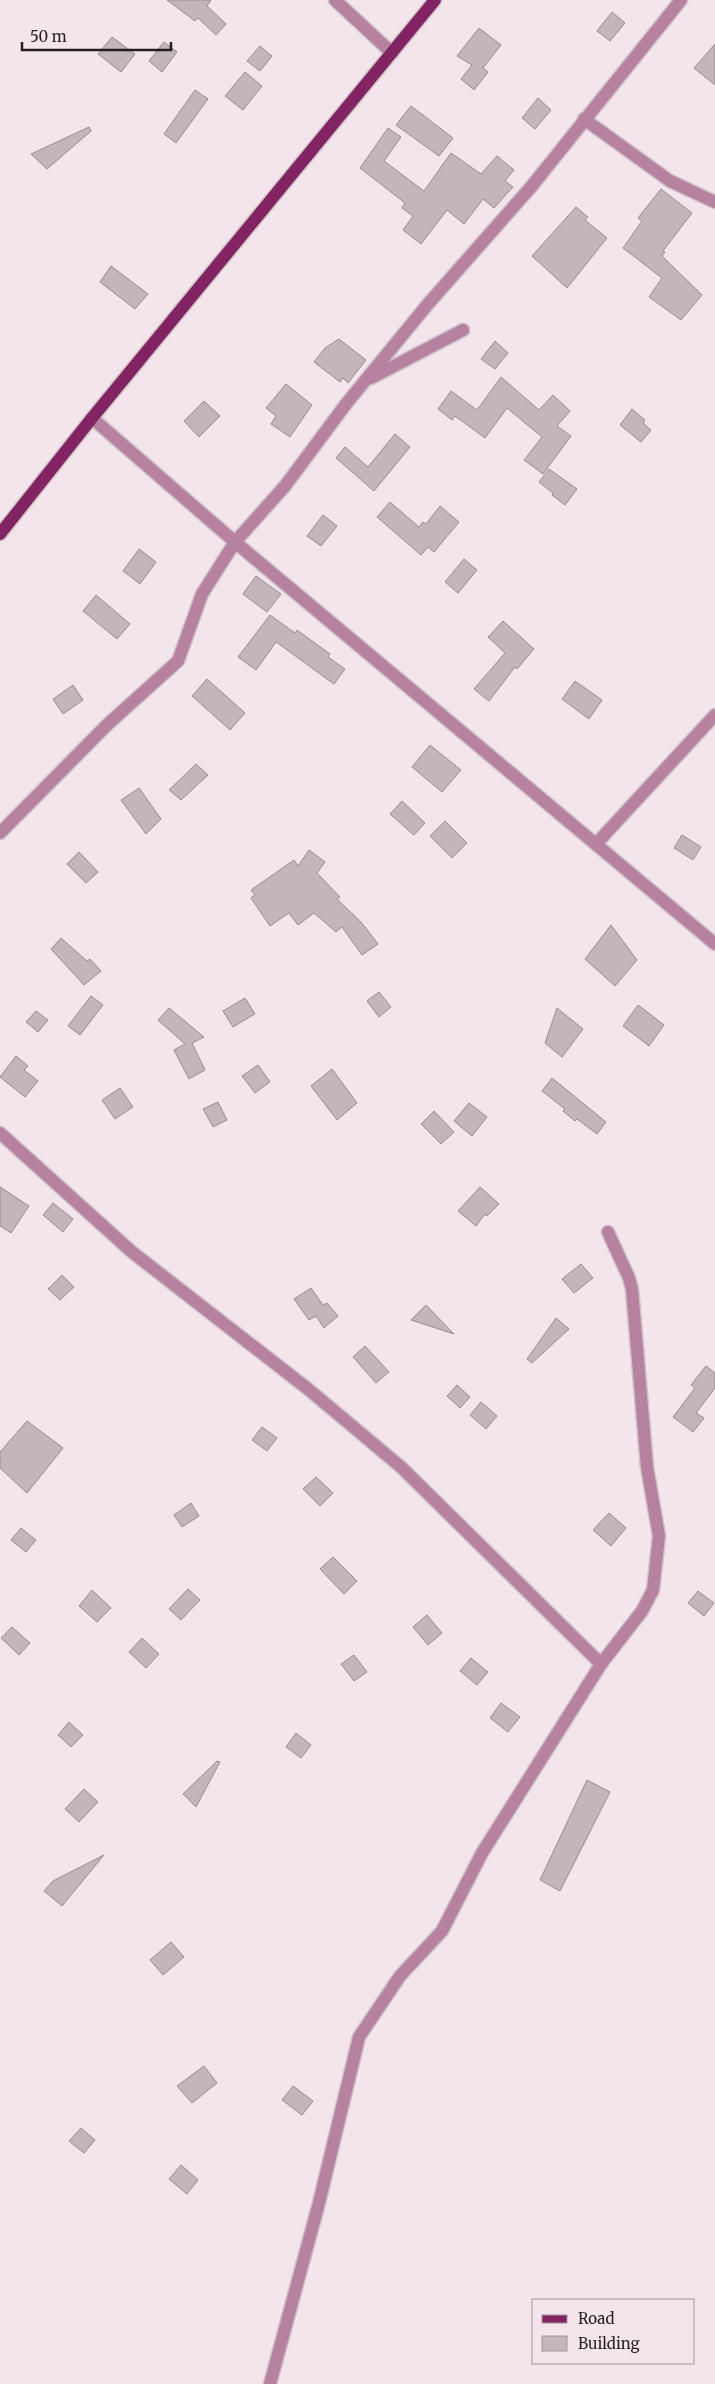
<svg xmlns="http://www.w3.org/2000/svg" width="715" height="2384" viewBox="0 0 715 2384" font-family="Merriweather,serif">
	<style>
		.building { fill: #c3b5bc; stroke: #998b93 }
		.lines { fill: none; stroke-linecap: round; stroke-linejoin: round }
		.minor-casing { stroke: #cec1c8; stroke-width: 15 }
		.major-casing { stroke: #cec1c8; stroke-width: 15 }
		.minor { stroke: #b6829f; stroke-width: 12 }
		.major { stroke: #812461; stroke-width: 12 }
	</style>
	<rect width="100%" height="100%" fill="#f4e5ed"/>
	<g class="building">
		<path d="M167 0H211L207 6 226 24 216 35 198 18 195 21Z"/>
		<path d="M612 12 625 23 610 41 597 31Z"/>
		<path d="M479 28 501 45 483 68 488 72 474 90 461 79 472 65 457 56Z"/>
		<path d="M112 37 135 54 121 72 98 54Z"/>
		<path d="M164 42 177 52 162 72 149 61Z"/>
		<path d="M715 44V85L694 68Z"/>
		<path d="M260 46 272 56 260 71 247 61Z"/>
		<path d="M245 72 262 86 243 110 225 96Z"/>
		<path d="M195 90 208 99 176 143 164 134Z"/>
		<path d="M538 98 551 110 535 129 522 118Z"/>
		<path d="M411 106 453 138 439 156 396 125Z"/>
		<path d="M89 127 91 131 47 169 31 154Z"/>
		<path d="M388 128 401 137 384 161 424 191 451 153 481 174 497 156 514 170 505 181 513 187 494 208 483 199 464 224 447 210 421 244 403 230 413 216 402 208 405 203 360 168Z"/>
		<path d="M661 189 692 213 663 251 665 252 662 256 702 295 681 320 649 297 662 278 623 248 642 221 638 218Z"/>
		<path d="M576 207 588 217 585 220 607 238 567 288 532 256Z"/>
		<path d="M111 266 148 294 135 309 100 282Z"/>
		<path d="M339 339 366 360 348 383 343 378 340 382 314 362 325 348Z"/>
		<path d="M495 341 508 353 495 369 481 359Z"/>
		<path d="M501 377 539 410 553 395 570 411 557 426 571 436 543 474 524 460 542 437 507 408 485 438 455 416 452 420 438 409 451 391 477 410Z"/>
		<path d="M286 384 312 405 290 437 271 424 276 416 266 408Z"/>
		<path d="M204 401 220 416 199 437 184 421Z"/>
		<path d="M632 409 645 420 643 423 651 430 641 442 620 425Z"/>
		<path d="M395 434 410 447 374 491 336 458 345 447 368 467Z"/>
		<path d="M549 469 577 489 565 505 552 495 553 493 539 482Z"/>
		<path d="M390 502 419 527 423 522 426 524 440 506 459 522 434 552 428 547 421 555 377 517Z"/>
		<path d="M323 515 337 526 321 546 307 536Z"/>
		<path d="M139 549 156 562 140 584 123 571Z"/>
		<path d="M464 559 477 570 458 593 445 582Z"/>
		<path d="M256 576 281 594 267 612 243 594Z"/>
		<path d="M96 595 130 624 117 639 83 611Z"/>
		<path d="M270 615 295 633 297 630 330 654 328 657 345 669 334 684 276 642 256 670 238 657Z"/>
		<path d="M503 621 534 649 517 669 515 667 489 701 474 689 505 653 488 637Z"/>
		<path d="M207 679 245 713 230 730 192 696Z"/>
		<path d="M575 681 602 700 589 719 562 699Z"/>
		<path d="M73 685 83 700 63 714 53 699Z"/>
		<path d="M430 745 461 770 442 792 412 767Z"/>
		<path d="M196 764 208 775 181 800 169 790Z"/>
		<path d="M139 788 161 819 146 834 121 800Z"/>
		<path d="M402 801 425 823 414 835 390 814Z"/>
		<path d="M445 821 467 843 452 858 430 836Z"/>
		<path d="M682 835 701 847 693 860 674 848Z"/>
		<path d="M309 850 325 862 317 873 340 897 337 899 361 922 378 944 362 955 342 927 336 932 314 913 298 925 289 913 270 926 251 898 255 895 251 890 294 860 298 866Z"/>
		<path d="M79 852 98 872 86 883 67 864Z"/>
		<path d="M611 925 637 960 615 986 585 959Z"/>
		<path d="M61 938 87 961 90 959 101 971 84 985 51 949Z"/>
		<path d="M379 992 391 1007 379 1017 367 1001Z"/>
		<path d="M91 996 103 1005 80 1035 68 1026Z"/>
		<path d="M245 998 255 1014 233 1027 223 1011Z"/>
		<path d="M638 1005 664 1025 649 1046 623 1026Z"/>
		<path d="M169 1008 204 1037 192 1043 205 1070 189 1079 174 1050 185 1044 158 1020Z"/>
		<path d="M557 1008 583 1029 562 1057 545 1043Z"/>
		<path d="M36 1011 48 1020 38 1032 26 1022Z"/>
		<path d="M16 1056 28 1066 24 1070 38 1081 25 1097 0 1077Z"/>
		<path d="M258 1065 270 1082 255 1093 242 1076Z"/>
		<path d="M332 1069 357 1103 337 1120 311 1086Z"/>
		<path d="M552 1078 606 1122 597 1134 577 1119 575 1121 563 1111 565 1109 542 1091Z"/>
		<path d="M120 1088 133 1107 115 1119 102 1100Z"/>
		<path d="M218 1102 227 1120 213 1127 203 1109Z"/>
		<path d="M469 1103 487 1117 472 1136 454 1121Z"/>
		<path d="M434 1111 454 1132 441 1144 421 1124Z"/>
		<path d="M0 1187 29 1206 11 1233 0 1226Z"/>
		<path d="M480 1187 499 1204 487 1216 485 1214 476 1226 458 1211Z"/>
		<path d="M53 1203 73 1219 63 1232 43 1215Z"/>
		<path d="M581 1264 593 1278 574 1293 562 1279Z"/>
		<path d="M62 1275 74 1287 60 1300 48 1289Z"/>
		<path d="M311 1288 323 1305 327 1303 338 1316 324 1328 316 1316 309 1320 294 1299Z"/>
		<path d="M426 1305 454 1334 411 1320Z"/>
		<path d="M556 1318 569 1329 532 1363 527 1359Z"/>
		<path d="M365 1346 389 1372 376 1383 353 1357Z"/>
		<path d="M706 1366 715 1373V1388L696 1413 704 1418 693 1432 673 1417 695 1388 691 1385Z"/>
		<path d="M457 1385 470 1397 460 1408 447 1396Z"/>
		<path d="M481 1402 497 1416 486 1429 470 1415Z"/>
		<path d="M27 1421 63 1448 27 1493 0 1468V1452Z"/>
		<path d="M262 1427 277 1438 267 1451 252 1440Z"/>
		<path d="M316 1477 333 1493 320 1506 303 1489Z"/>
		<path d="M191 1503 199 1516 182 1527 174 1515Z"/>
		<path d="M609 1513 626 1528 611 1546 593 1530Z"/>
		<path d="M21 1528 36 1540 26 1552 11 1540Z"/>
		<path d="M333 1557 357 1581 344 1594 320 1569Z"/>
		<path d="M188 1589 200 1600 181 1620 169 1609Z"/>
		<path d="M92 1590 111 1608 97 1622 79 1606Z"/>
		<path d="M698 1591 714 1603 704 1616 688 1603Z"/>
		<path d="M427 1615 442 1633 428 1645 413 1627Z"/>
		<path d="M12 1627 30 1643 19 1655 1 1638Z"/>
		<path d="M142 1638 159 1654 146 1668 129 1652Z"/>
		<path d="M354 1655 367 1672 354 1681 341 1664Z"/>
		<path d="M471 1658 488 1672 477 1685 460 1671Z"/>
		<path d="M501 1703 520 1717 508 1732 490 1718Z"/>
		<path d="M69 1722 83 1735 71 1747 58 1735Z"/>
		<path d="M296 1733 311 1745 301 1758 286 1747Z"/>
		<path d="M217 1761 220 1762 196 1807 183 1794Z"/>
		<path d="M587 1780 610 1792 560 1891 540 1880Z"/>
		<path d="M84 1789 98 1802 79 1822 65 1809Z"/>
		<path d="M104 1855 62 1906 44 1891 53 1881Z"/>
		<path d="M171 1942 184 1957 163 1975 150 1960Z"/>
		<path d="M204 2066 217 2083 192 2103 177 2086Z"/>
		<path d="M293 2086 313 2101 302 2115 282 2100Z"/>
		<path d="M81 2128 95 2140 84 2153 69 2141Z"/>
		<path d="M181 2165 198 2180 187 2194 169 2179Z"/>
	</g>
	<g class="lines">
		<g class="minor-casing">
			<g id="minor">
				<path d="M335 0 392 53"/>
				<path d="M584 119 670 181 715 202"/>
				<path d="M371 378 463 330"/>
				<path d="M92 418 235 542 715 944"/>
				<path d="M0 833 108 724 178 661 202 594 235 542 285 486 346 404 428 304 531 187 681 0"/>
				<path d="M596 844 715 715"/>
				<path d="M0 1133 132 1252 308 1389 401 1467 601 1664"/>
				<path d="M270 2384 319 2203 359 2037 400 1976 442 1931 482 1853 601 1664 642 1611 653 1590 659 1536 647 1467 632 1289 629 1278 608 1232"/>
			</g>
		</g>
		<g class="major-casing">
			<path id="major" d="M0 534 92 418 435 0"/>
		</g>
		<use href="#minor" class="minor"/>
		<use href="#major" class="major"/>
	</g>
	<rect x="532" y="2299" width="162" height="65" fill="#f4e5ed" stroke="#a0959b"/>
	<rect x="542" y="2315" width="25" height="8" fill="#812461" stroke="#a0959b"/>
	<text x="578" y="2324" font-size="15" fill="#231e21">Road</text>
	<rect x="542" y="2336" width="25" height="15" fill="#c3b5bc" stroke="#a0959b"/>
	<text x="578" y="2349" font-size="15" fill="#231e21">Building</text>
	<path d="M22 42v8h149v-8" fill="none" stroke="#231e21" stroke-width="2.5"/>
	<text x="30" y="42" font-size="15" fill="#231e21" stroke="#f4e5ed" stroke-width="4" paint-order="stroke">50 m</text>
</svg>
